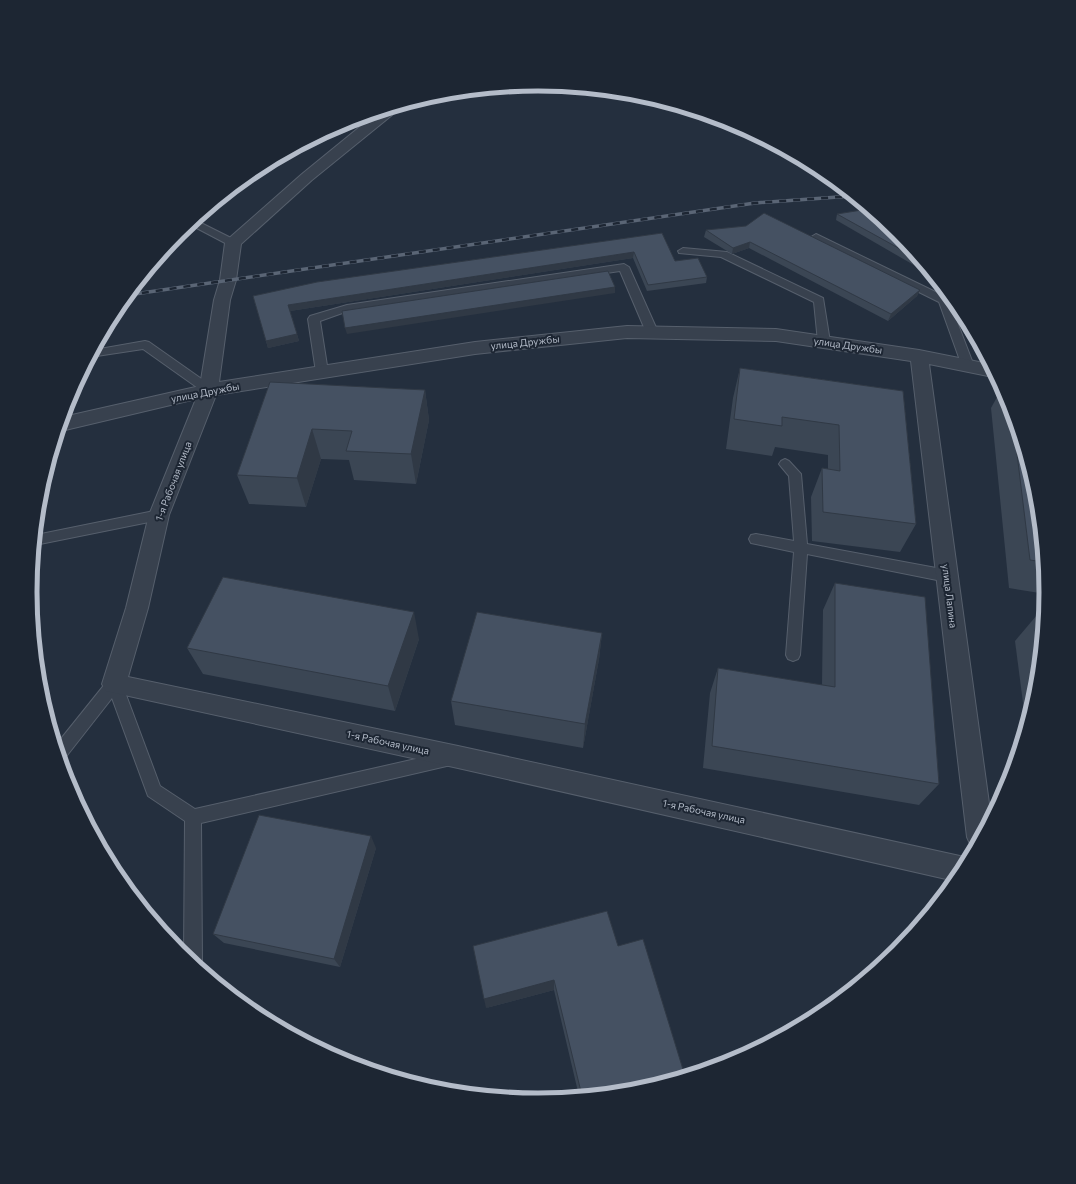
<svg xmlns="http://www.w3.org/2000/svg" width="1076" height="1184" viewBox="0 0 1076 1184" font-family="Commissioner,sans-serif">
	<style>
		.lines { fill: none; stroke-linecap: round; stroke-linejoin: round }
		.lane-casing { stroke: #565f6c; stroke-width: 2 }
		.street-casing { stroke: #565f6c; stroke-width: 2 }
		.lane { fill: #38414e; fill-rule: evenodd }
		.street { fill: #38414e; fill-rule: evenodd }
		.rail-far1-casing { stroke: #5a6575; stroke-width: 3 }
		.rail-casing { stroke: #5a6575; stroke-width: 3.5 }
		.rail-far1 { stroke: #1d2633; stroke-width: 2; stroke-dasharray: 5.5; stroke-linecap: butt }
		.rail { stroke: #1d2633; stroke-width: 2.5; stroke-dasharray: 7; stroke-linecap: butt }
		.wall { fill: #3b4654 }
		.shaded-wall { fill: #303945 }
		.building { fill: #455162; stroke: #303945 }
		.labels { text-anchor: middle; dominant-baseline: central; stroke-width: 4; stroke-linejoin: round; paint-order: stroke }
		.street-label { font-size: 10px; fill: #b4bcc9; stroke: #1d2633 }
		.rim { fill: none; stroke: #b4bcc9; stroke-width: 5 }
	</style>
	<rect width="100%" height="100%" fill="#242f3e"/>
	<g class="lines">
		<g class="lane-casing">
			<g id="lane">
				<path d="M195 220 237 241 238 243 233 246 229 245 189 224Z"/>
				<path d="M816 234 948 298 974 366 972 369H964L962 366 939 302 812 239 811 237Z"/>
				<path d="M683 248 727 252 823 298 830 342 828 345H820L818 342 814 302 721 257 679 253 678 251Z"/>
				<path d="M624 264 629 267 658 332 656 335H648L646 332 620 271 348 311 320 321 328 372 326 375H318L316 372 308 319 310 316 347 305Z"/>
				<path d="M145 341 149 342 213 387 215 390 213 393H205L143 349 90 357 94 350Z"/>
				<path d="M785 459 789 461 801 474 807 544 947 570 952 572 954 576 952 580 947 582 807 554 800 655 798 659 793 661 788 659 786 655 794 552 756 544 751 543 749 539 751 535 756 534 794 541 789 476 779 464 781 461Z"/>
				<path d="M159 510 164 511 166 515 164 519 35 545 36 535Z"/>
				<path d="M114 677 119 679 122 684 160 786 195 809 451 751 457 753 459 758 457 763 451 765 201 823 202 963 200 968 184 955 185 821 148 796 112 698 65 758 61 760 56 745 109 679Z"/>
			</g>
		</g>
		<g class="street-casing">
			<path id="street" d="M398 106 399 108 397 111 312 180 241 244 236 280 230 300 219 382 475 342 627 326 776 329 919 350 989 364 996 376 993 377 929 364 991 818 975 848 971 846 967 837 911 361 776 341 627 338 475 354 216 395 169 515 148 608 128 677 458 746 969 858 955 881 458 768 106 691 102 684 126 608 149 515 196 399 61 431 59 430 63 417 200 386 214 300 220 280 225 243 227 240 302 174 378 112Z"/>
		</g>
		<use href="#lane" class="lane"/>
		<use href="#street" class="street"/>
		<g class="rail-far1-casing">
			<path id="rail-far1" d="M850 196H852"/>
		</g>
		<g class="rail-casing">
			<path id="rail" d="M128 295 755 203 852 196"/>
		</g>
		<use href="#rail-far1" class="rail-far1"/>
		<use href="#rail" class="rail"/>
	</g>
	<g class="wall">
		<path d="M318 136 300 152 292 150Z"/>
		<path d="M837 214 897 233 931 275 836 220Z"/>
		<path d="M746 226 920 290 917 296 888 321 749 248 732 254 704 237 706 230Z"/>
		<path d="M662 233 675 261 707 277 706 283 647 291 633 258 290 311 299 341 268 348 253 296Z"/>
		<path d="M740 368 903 391 916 524 900 552 812 541 811 497 822 468 828 469V455L775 447 772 456 726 449 733 398Z"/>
		<path d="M270 382 425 390 429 420 416 484 354 480 349 460 321 459 306 507 249 504 237 475Z"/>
		<path d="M1002 388 1007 398 1036 493 1046 594 1009 588 991 408Z"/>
		<path d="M835 583 939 784 919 805 703 768 710 693 718 668 822 685 823 610Z"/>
		<path d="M1037 615 1044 616 1036 691 1026 726 1015 641Z"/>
		<path d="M602 633 599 659 583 748 455 725 451 701Z"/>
		<path d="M419 639 395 711 203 674 187 648Z"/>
		<path d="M376 848 340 967 224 943 213 934Z"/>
		<path d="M618 946 637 1090 579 1096 554 990 486 1008Z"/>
	</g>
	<g class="shaded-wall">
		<path d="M318 136 300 152 299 147Z"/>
		<path d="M750 242 749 248 732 254 733 248Z"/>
		<path d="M634 252 633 258 290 311 288 305Z"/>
		<path d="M615 287V293L347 334 345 328Z"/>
		<path d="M920 290 917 296 888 321 891 314Z"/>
		<path d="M297 334 299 341 268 348 266 341Z"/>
		<path d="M425 390 429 420 416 484 411 454Z"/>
		<path d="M312 429 321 459 306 507 297 478Z"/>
		<path d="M414 612 419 639 395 711 388 686Z"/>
		<path d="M602 633 599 659 583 748 585 724Z"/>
		<path d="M371 836 376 848 340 967 334 959Z"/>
		<path d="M554 980V990L486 1008 484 999Z"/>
	</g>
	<g class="building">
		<path d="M868 209 897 233 920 260 837 214Z"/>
		<path d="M764 213 920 290 891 314 750 242 733 248 706 230 746 226Z"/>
		<path d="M662 233 675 261 698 258 707 277 648 285 634 252 288 305 297 334 266 341 253 296 317 282Z"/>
		<path d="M608 271 615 287 345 328 342 311Z"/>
		<path d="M740 368 903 391 916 524 823 512 822 468 840 471 839 425 782 417V426L734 419Z"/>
		<path d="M270 382 425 390 411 454 346 451 352 431 312 429 297 478 237 475Z"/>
		<path d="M1012 413 1036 493 1043 562 1030 560Z"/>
		<path d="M223 577 414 612 388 686 187 648Z"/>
		<path d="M835 583 925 597 939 784 712 746 718 668 835 687Z"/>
		<path d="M477 612 602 633 585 724 451 701Z"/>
		<path d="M1037 615 1044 616 1041 644Z"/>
		<path d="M259 815 371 836 334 959 213 934Z"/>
		<path d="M607 911 618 946 643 939 685 1076 637 1090 582 1096 554 980 484 999 473 946Z"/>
	</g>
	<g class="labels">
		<g class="street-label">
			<text transform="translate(525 342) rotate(-6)">улица Дружбы</text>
			<text transform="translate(848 345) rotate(8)">улица Дружбы</text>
			<text transform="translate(205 392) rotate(-11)">улица Дружбы</text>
			<text transform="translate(173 481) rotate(-69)">1-я Рабочая улица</text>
			<text transform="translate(950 596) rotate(83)">улица Лапина</text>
			<text transform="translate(388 742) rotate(12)">1-я Рабочая улица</text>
			<text transform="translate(704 811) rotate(12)">1-я Рабочая улица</text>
		</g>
	</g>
	<path d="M0 0H1076V1184H0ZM37 592a501 501 0 1 1 1002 0a501 501 0 1 1-1002 0Z" fill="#1d2633" fill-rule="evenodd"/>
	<path class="rim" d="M37 592a501 501 0 1 1 1002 0a501 501 0 1 1-1002 0Z"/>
</svg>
